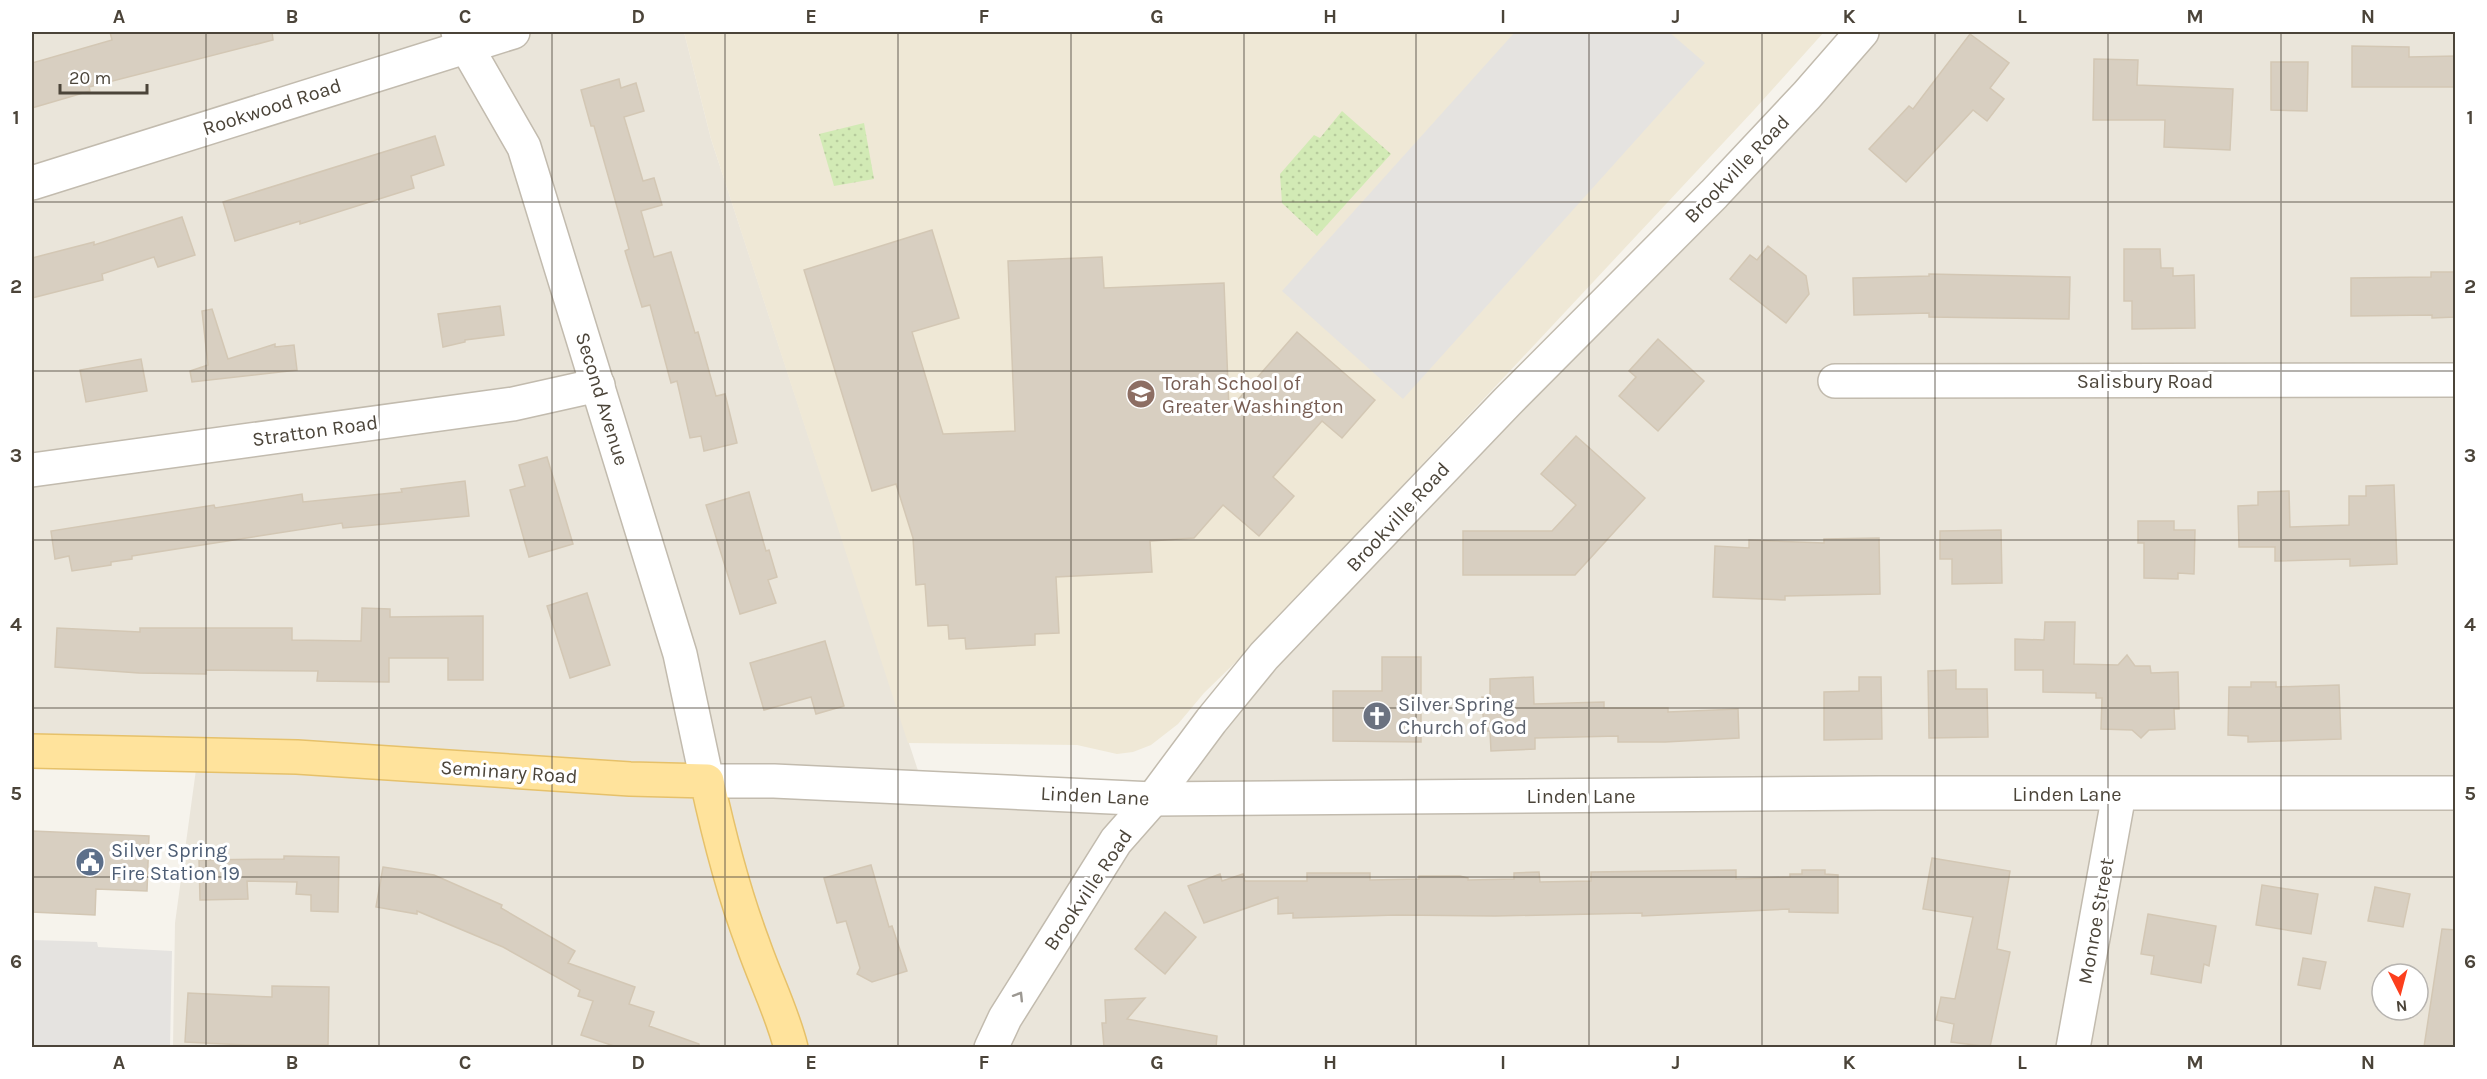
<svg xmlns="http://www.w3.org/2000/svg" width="2487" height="1079" viewBox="0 0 2487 1079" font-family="Karla,sans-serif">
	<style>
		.residential { fill: #eae5da; fill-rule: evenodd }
		.education { fill: #efe8d6 }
		.park { fill: url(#park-dots) }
		.parking { fill: #e5e3e0 }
		.building { fill: #d8cfc1; stroke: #d3c7b4; stroke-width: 1.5 }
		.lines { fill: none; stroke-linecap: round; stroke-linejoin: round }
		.minor-casing { stroke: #c2bbae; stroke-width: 36 }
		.major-casing { stroke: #e6c16a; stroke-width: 36 }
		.minor { stroke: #fff; stroke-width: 33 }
		.major { stroke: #ffe39c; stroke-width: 33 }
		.oneway { stroke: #9c9892 }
		.grid { fill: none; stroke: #4b4439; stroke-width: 1.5; stroke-opacity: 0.55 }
		.labels { text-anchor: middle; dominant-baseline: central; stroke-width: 6; stroke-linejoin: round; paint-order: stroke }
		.street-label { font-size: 20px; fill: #4b4439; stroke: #fff }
		.education-label { font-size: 20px; fill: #785e54; stroke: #fff; text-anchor: start }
		.worship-label { font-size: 20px; fill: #5b616d; stroke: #fff; text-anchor: start }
		.service-label { font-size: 20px; fill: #4e5e75; stroke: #fff; text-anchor: start }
		.neatline { fill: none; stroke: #4b4439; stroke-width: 2 }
		.grid-label { font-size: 20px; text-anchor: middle; font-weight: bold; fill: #4b4439 }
	</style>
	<defs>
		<pattern id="park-dots" width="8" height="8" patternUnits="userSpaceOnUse" patternTransform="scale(1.5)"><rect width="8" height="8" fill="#d2eab5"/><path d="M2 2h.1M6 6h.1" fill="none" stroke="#b6ca9c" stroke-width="1.8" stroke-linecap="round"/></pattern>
	</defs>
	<rect width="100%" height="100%" fill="#f6f3ec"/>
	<path class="residential" d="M32 32H684L711 139 924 789 1153 799 1862 32H2455V1047H173L175 923 198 755 32 751ZM2382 974H2418V1010H2382Z"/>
	<path class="education" d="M684 32H1824L1753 111 1479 404 1241 657 1204 693 1178 724 1151 745 1133 752 1117 754 1077 745 908 743 711 139Z"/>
	<g class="park">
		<path d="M1342 111 1391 154 1317 236 1282 203 1280 174 1314 135 1320 138Z"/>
		<path d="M864 123 874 179 834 186 819 134Z"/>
	</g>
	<g class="parking">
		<path d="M1515 32H1669L1705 63 1403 399 1282 291Z"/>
		<path d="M32 940 97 942 98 947 172 951 170 1047H32Z"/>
	</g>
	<g class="building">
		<path d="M110 32H272L273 40 89 87 90 91 32 108V63L112 40Z"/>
		<path d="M1970 34 2009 63 1990 88 2004 99 1987 121 1973 110 1906 182 1869 149 1909 106 1913 109Z"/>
		<path d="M2352 46 2409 47V57L2456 56V87H2352Z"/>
		<path d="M2094 59 2138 60 2137 85 2233 89 2230 150 2164 147 2165 120H2093Z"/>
		<path d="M2271 62H2308L2307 111 2271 110Z"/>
		<path d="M619 79 621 88 636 83 644 111 624 117 643 181 654 178 662 205 641 211 654 257 671 252 695 333 698 332 716 396 725 394 737 443 704 451 701 436 690 438 677 381 671 383 650 305 642 307 625 251 629 249 594 126H591L581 90Z"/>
		<path d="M435 136 444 165 411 176 414 188 300 224V221L235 241 223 202Z"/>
		<path d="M182 217 195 255 158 267 154 257 102 274 103 280 32 298V258L94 242V245Z"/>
		<path d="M932 230 959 318 912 332 943 434 1015 431 1008 261 1102 257 1104 288 1224 283 1229 410 1297 332 1375 400 1342 438 1322 421 1273 477 1294 496 1259 536 1223 505 1194 538 1150 541 1152 572 1056 577 1059 633 1035 634V645L966 649 965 638 949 639 948 625 928 626 925 584 916 585 913 538 896 484 872 491 804 270Z"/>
		<path d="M1768 246 1806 276 1809 294 1786 323 1730 279 1750 255 1757 260Z"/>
		<path d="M2124 249H2160L2161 268H2173V276L2194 275 2195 328 2132 329V301H2124Z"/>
		<path d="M2431 272H2456V317L2432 318V315L2351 316V278L2431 277Z"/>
		<path d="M1929 274 2070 277 2069 319 1929 317V313L1854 315 1853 278 1929 276Z"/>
		<path d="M500 306 504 335 465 340V342L443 347 438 314Z"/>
		<path d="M212 309 228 359 275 344V347L294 345 297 370 192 382 190 371 208 365 202 311Z"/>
		<path d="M1658 339 1704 381 1658 431 1619 396 1636 377 1629 371Z"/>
		<path d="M141 359 147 391 86 402 80 370Z"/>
		<path d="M1576 436 1645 498 1575 575H1463V531H1552L1576 505 1541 474Z"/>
		<path d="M547 457 573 544 529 557 510 490 525 486 519 465Z"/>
		<path d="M465 481 469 516 343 528 342 523 132 556V559L111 562V565L72 571 69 556 55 559 51 531 214 505 215 508 302 494 303 502 402 492 401 489Z"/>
		<path d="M2394 485 2397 564 2350 566V559L2275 561V547H2239L2238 506 2258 505V492L2289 491 2290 527 2349 525V496H2366V486Z"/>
		<path d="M749 492 766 551 769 550 777 577 768 580 776 603 740 614 706 505Z"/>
		<path d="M2138 521H2174V530H2195L2194 574 2178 573V579L2144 578V543H2138Z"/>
		<path d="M2001 530 2002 583 1952 584V559H1940V531Z"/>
		<path d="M1879 538 1880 594 1785 596V600L1713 597 1715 546 1749 548V540L1824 543V539Z"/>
		<path d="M587 593 610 665 570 678 547 606Z"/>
		<path d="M362 608 390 609V617L483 616V680H448V658H389V682L317 681 318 671 206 670V674L139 673 55 667 57 628 140 632V628H292V640L361 641Z"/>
		<path d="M2045 622H2075L2074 664 2118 665 2127 655 2135 666H2150L2151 673 2178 672 2179 709H2174L2175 729 2149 730 2141 738 2132 730 2101 729 2102 698H2096V693L2043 692V670H2015V639L2044 640Z"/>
		<path d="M825 641 844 706 816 714 811 697 764 710 750 663Z"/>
		<path d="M1382 657H1421V742L1333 741V691H1382Z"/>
		<path d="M1956 670V689H1987L1988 737 1929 738 1928 671Z"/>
		<path d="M1533 677 1534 704 1604 702V708H1668V712L1738 709 1739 738 1665 742H1618V736L1535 738V749L1491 751 1490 731H1484L1482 697 1490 698V679Z"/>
		<path d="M1859 677H1881L1882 739 1824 740V692L1859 691Z"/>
		<path d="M2251 682H2276V687L2339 685 2341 739 2248 742V736L2228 735 2229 687H2251Z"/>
		<path d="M32 831 149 836 147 891 96 889 95 915 32 912Z"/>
		<path d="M284 856 339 857 338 912 311 911V895L296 894 297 882 247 881 248 899 200 900 199 860 284 859Z"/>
		<path d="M1932 858 2010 871 1997 949 2010 952 1990 1047 1951 1042 1954 1024 1936 1020 1941 997 1955 999 1973 917 1923 909Z"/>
		<path d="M871 865 889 927 892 926 907 971 872 982 857 974 860 968 846 921 837 923 824 878Z"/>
		<path d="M383 867 434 875 502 905 501 908 575 951 568 963 635 987 629 1004 654 1012 649 1026 699 1044V1047H617L581 1035 593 1001 578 996 580 990 503 947 417 911V914L376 907Z"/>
		<path d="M1736 870V879L1790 877V874H1802V870H1825V874L1838 875V913L1789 912V909L1642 916V913L1495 916 1397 915 1293 918V913L1278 914V897L1204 923 1188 886 1220 874 1222 881 1243 874 1245 881H1307V873H1370V880L1419 879V876H1460L1468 878V880L1514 879V873L1539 872 1540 882 1591 881V872Z"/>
		<path d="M2262 885 2318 894 2311 934 2256 925Z"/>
		<path d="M2375 887 2410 894 2403 927 2368 921Z"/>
		<path d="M1165 912 1196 937 1165 974 1135 949Z"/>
		<path d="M2148 914 2216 926 2209 966 2204 964 2201 983 2151 974 2154 956 2141 954Z"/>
		<path d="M2442 929 2456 930V1047H2424Z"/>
		<path d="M2303 958 2326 962 2320 989 2298 985Z"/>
		<path d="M272 986 329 987 328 1045H245L185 1042 188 993 272 997Z"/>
		<path d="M1145 998 1127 1019 1217 1036 1216 1047H1104L1102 1023H1106L1105 1000Z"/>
	</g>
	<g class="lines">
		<g class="minor-casing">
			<g id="minor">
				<path d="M458 32 524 147 680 654 707 781H774L1153 799 1879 793H2456"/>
				<path d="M32 183 513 32"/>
				<path d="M1835 381 2456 380"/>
				<path d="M32 470 513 404 598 385"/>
				<path d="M991 1048 1005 1018 1116 841 1153 799 1211 721 1264 656 1507 402 1714 194 1807 95 1862 32"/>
				<path d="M2073 1048 2119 794"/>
			</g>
		</g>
		<g class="major-casing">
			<path id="major" d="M32 751 297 757 630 779 707 781C719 836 733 891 753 944 765 979 782 1012 791 1048"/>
		</g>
		<use href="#minor" class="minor"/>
		<use href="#major" class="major"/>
	</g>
	<defs><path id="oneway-chevron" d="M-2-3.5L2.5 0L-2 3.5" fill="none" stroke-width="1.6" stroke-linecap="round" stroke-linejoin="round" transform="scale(1.5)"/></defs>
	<use class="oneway" href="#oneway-chevron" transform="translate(1019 996) rotate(-58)"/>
	<path class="grid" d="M206 32V1048M379 32V1048M552 32V1048M725 32V1048M898 32V1048M1071 32V1048M1244 32V1048M1416 32V1048M1589 32V1048M1762 32V1048M1935 32V1048M2108 32V1048M2281 32V1048M32 202H2456M32 371H2456M32 540H2456M32 708H2456M32 877H2456"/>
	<defs>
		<g id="school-disc" transform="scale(1.5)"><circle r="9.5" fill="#8d6e63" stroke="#fff"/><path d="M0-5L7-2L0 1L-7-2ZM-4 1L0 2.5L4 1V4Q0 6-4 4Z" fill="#fff"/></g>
		<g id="church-disc" transform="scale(1.5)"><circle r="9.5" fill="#6b7280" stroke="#fff"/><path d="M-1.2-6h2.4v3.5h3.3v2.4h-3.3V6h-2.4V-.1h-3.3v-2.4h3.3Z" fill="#fff"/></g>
		<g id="civic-disc" transform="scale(1.5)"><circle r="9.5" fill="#5c6f8a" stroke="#fff"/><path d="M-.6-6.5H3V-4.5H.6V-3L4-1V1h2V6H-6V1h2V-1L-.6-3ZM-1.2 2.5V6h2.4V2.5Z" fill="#fff"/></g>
	</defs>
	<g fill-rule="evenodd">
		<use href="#school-disc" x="1141" y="394"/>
		<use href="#church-disc" x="1377" y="716"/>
		<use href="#civic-disc" x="90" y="862"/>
	</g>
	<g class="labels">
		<g class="street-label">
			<text transform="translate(272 107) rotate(-18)">Rookwood Road</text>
			<text transform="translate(1737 169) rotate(-46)">Brookville Road</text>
			<text x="2145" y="381">Salisbury Road</text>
			<text transform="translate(602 399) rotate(73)">Second Avenue</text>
			<text transform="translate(315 431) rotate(-8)">Stratton Road</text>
			<text transform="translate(1398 517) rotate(-47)">Brookville Road</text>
			<text transform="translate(509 772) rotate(4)">Seminary Road</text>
			<text x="2067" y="794">Linden Lane</text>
			<text transform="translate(1095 796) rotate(3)">Linden Lane</text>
			<text x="1581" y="796">Linden Lane</text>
			<text transform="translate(1088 890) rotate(-56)">Brookville Road</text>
			<text transform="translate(2096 921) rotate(-80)">Monroe Street</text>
		</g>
		<g class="education-label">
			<text x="1162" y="383">Torah School of<tspan x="1162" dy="23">Greater Washington</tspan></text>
		</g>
		<g class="worship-label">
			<text x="1398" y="704">Silver Spring<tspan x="1398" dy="23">Church of God</tspan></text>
		</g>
		<g class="service-label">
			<text x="111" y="850">Silver Spring<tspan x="111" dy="23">Fire Station 19</tspan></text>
		</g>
	</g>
	<rect width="2487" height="1079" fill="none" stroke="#ffffff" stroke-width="66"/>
	<g transform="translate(2400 992) rotate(174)"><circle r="28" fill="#ffffff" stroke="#b7b4b0" stroke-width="1.5"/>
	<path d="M0-4.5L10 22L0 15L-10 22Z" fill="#fc3f1d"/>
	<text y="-9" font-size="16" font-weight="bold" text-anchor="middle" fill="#4b4439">N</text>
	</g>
	<path d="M60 84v9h87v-9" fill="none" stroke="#4b4439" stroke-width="3"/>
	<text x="69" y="84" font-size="18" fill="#4b4439" stroke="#ffffff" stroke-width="4.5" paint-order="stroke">20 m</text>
	<rect x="33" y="33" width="2421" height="1013" class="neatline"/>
	<g class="grid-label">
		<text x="119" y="23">A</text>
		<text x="292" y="23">B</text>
		<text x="465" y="23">C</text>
		<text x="638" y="23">D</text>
		<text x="811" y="23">E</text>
		<text x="984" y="23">F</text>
		<text x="1157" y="23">G</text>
		<text x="1330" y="23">H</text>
		<text x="1503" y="23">I</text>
		<text x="1676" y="23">J</text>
		<text x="1849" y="23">K</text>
		<text x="2022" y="23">L</text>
		<text x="2195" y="23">M</text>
		<text x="2368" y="23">N</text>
		<text x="16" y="124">1</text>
		<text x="2470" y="124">1</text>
		<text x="16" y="293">2</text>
		<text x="2470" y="293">2</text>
		<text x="16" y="462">3</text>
		<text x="2470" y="462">3</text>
		<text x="16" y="631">4</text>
		<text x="2470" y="631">4</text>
		<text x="16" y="800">5</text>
		<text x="2470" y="800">5</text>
		<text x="16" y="968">6</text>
		<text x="2470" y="968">6</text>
		<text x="119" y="1069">A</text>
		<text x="292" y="1069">B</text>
		<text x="465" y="1069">C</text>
		<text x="638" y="1069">D</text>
		<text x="811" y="1069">E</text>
		<text x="984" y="1069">F</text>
		<text x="1157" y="1069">G</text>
		<text x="1330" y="1069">H</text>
		<text x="1503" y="1069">I</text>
		<text x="1676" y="1069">J</text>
		<text x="1849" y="1069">K</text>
		<text x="2022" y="1069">L</text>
		<text x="2195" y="1069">M</text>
		<text x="2368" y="1069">N</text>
	</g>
</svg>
